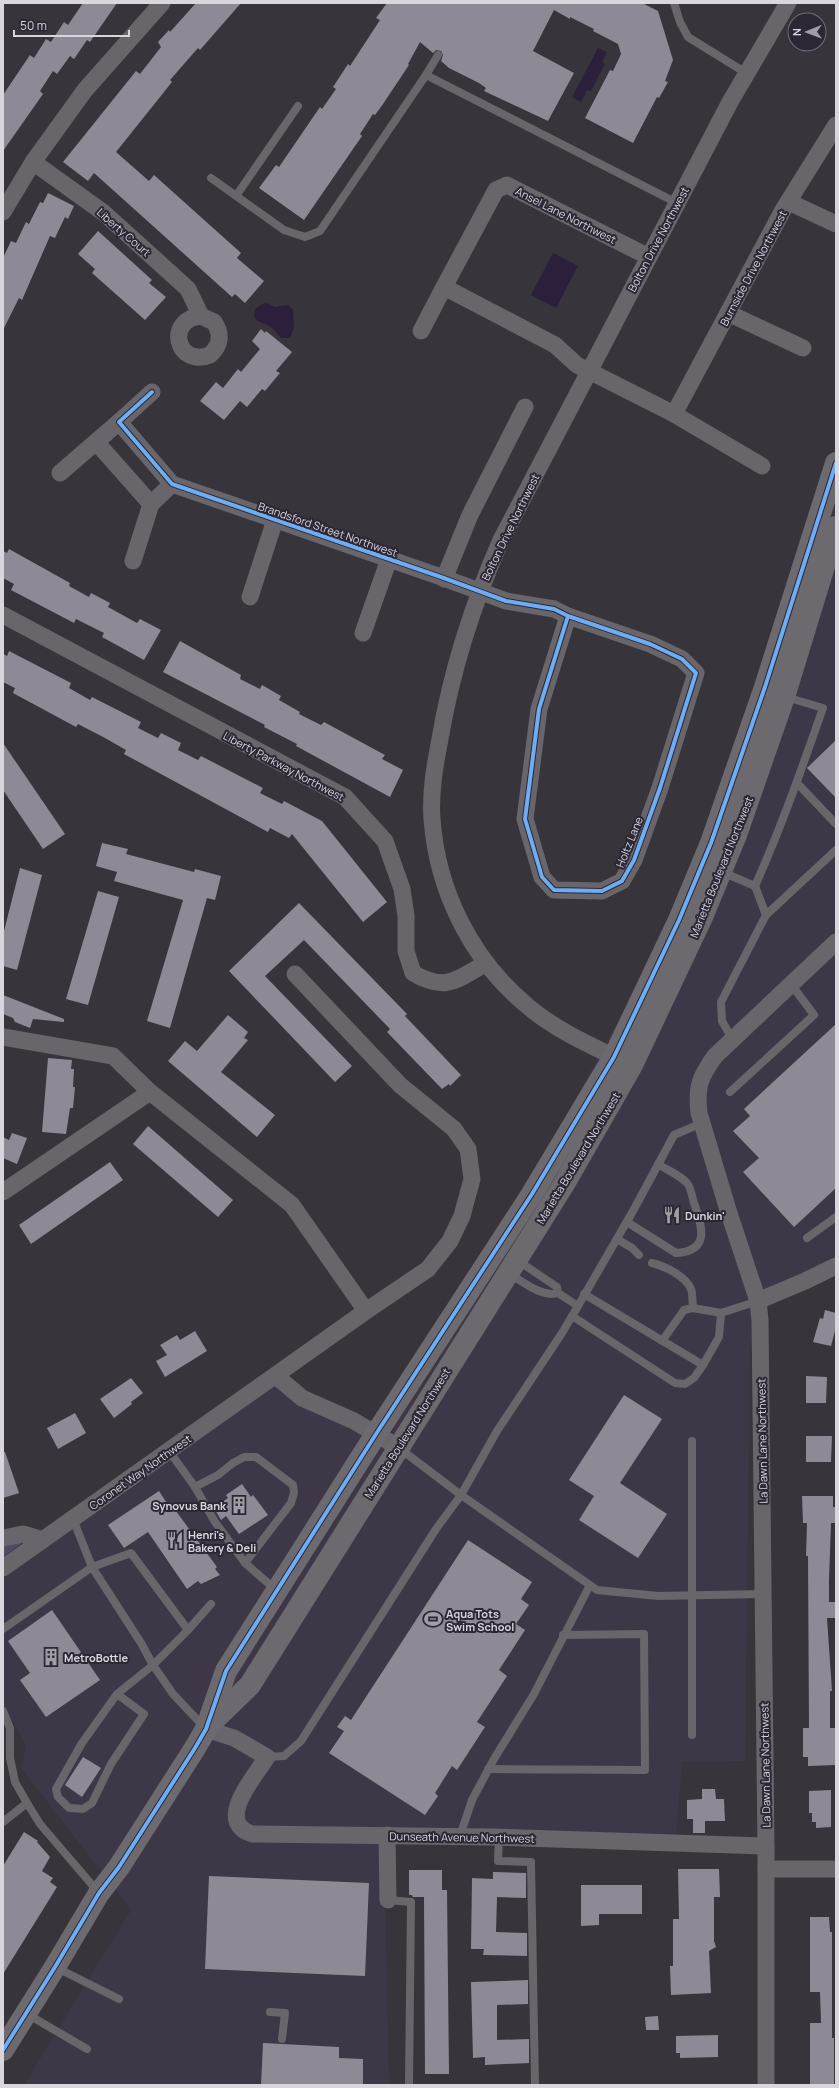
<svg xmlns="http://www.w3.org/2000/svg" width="839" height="2088" viewBox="0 0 839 2088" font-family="Manrope,sans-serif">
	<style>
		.built { fill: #3e3748 }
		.green { fill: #544a63 }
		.water { fill: #2c1f3c }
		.building { fill: #8e8a95 }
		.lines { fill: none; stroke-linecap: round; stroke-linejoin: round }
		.lane { stroke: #68666a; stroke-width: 8 }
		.street { stroke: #68666a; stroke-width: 17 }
		.secondary { stroke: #6c6a6e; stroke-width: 22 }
		.cycleway-casing { stroke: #2c2734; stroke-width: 6 }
		.cycleway { stroke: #6dadf4; stroke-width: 4 }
		.labels { text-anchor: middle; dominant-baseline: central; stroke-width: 4; stroke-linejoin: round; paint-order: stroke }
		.street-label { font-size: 11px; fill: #d9d6de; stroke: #2c2734 }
		.poi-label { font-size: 11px; font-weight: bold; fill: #d9d6de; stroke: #2c2734; text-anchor: start }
	</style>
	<rect width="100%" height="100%" fill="#37343b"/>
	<path class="built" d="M836 484V1267L763 1308 750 1347 745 1761 682 1762 675 1848 384 1843 389 2085H24L131 1910 21 1768 26 1745 3 1705V1579L169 1451 270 1378 385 1444 683 903Z"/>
	<path class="green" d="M32 1536 3 1557V1545Z"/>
	<g class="water">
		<path d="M598 48 607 52 602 62 605 64 591 91 587 90 581 102 572 97Z"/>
		<path d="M553 253 578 266 556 308 531 295Z"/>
		<path d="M267 303 275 307 288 305 293 310 294 328 290 338H281C278 335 276 331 272 328 264 321 251 324 255 309L262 304Z"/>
	</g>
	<g class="building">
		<path d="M83 3H117L90 42 87 40 74 59 70 56 57 74 53 71 40 91 43 94 3 151V95L30 55 34 58 46 39 51 42 64 22 68 25Z"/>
		<path d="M196 3H241L200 50 198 48 170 80 172 82 116 152 149 181 154 175 241 253 237 258 264 281 245 303 235 294 232 297 94 173 88 181 63 162 136 71 140 74 161 47 158 42 169 30 170 32Z"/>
		<path d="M387 3H642L658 11 673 60 665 81 668 82 659 98 657 97 633 143 585 118 610 70 613 71 621 54 618 44 593 31 594 29 570 17V19L554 10 533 51 574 73 548 121 484 91 486 88 479 83 449 68 441 61 443 55 441 51 436 50 433 53 420 42 408 64 409 65 383 104 375 115 373 114 360 134 362 136 304 220 259 188 276 165 279 167 320 107 322 109 336 89 333 87 348 64 350 66 380 20 376 18Z"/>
		<path d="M48 193 74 206 68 219 65 217 55 238 50 236 22 300 19 298 3 330V258L11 241 16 243 26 222 29 224 40 202 43 203Z"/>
		<path d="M98 231 152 280 149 283 166 297 145 320 92 273 95 269 78 254Z"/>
		<path d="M261 329 265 333 266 331 292 352 276 371 280 373 265 391 262 389 247 407 240 401 224 420 200 401 216 382 223 388 238 369 241 372 260 349 252 341Z"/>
		<path d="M9 549 70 583 69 586 89 597 91 593 110 603 108 607 137 623 140 619 161 630 144 660 102 637 104 633 76 619 74 623 11 590 14 584 3 578V551L7 553Z"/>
		<path d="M180 641 241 675 240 679 260 689 262 685 281 696 279 700 300 712 299 714 321 725 324 722 385 755 382 759 403 770 390 797 296 746 297 744 264 727 265 725 163 672Z"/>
		<path d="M9 651 71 683 69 688 90 700 92 697 141 722 138 728 158 738 161 733 181 743 178 750 198 760 201 756 263 788 260 793 282 804 284 801 322 821 387 902 363 922 292 834 289 838 270 828 268 832 124 754 126 750 105 738 78 724 76 727 13 693 15 688 3 682V654L7 656Z"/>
		<path d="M836 740V798L807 768Z"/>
		<path d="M3 743 65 834 43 849 3 790Z"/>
		<path d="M102 843 128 849 126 854 194 872 195 869 221 876 215 900 207 898 170 1028 147 1021 183 900 114 881 117 872 96 866Z"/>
		<path d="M20 868 42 875 17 970 3 966V935Z"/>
		<path d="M98 891 119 897 88 1005 66 999Z"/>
		<path d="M299 903 407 1014 405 1016 461 1075 450 1086 449 1084 442 1089 387 1032 390 1029 304 940 265 976 352 1066 335 1082 229 971Z"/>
		<path d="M3 995 64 1019V1022L33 1019 30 1028 15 1022 13 1018 3 1014Z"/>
		<path d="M228 1015 248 1032 244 1038 248 1040 221 1072 275 1115 257 1137 168 1061 185 1041 197 1051Z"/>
		<path d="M836 1024V1188L794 1227 743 1172 759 1158 733 1131 750 1116 744 1109Z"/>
		<path d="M48 1058 72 1060 71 1069H74L73 1087H75L73 1108H70L66 1134 42 1132Z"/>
		<path d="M148 1126 233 1200 218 1217 133 1144Z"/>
		<path d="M12 1133 27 1138 17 1164 3 1158V1137L9 1140Z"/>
		<path d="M110 1162 123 1180 31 1244 19 1225Z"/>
		<path d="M825 1310 836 1313V1327L831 1346 813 1342 820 1318 823 1319Z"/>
		<path d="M195 1331 207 1351 165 1377 156 1361 167 1355 160 1345 177 1335 180 1340Z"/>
		<path d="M806 1376 827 1377 826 1403H806Z"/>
		<path d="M131 1378 143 1393 131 1402 132 1404 114 1418 100 1399Z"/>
		<path d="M624 1395 662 1419 620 1483 667 1514 638 1558 579 1520 594 1496 569 1480Z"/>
		<path d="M75 1413 86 1433 58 1449 47 1428Z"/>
		<path d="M806 1436H832L831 1462H806Z"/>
		<path d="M3 1452H5L19 1493 3 1498Z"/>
		<path d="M242 1484 251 1497 253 1495 268 1515 239 1534 226 1516 221 1520 214 1508 228 1498 226 1495Z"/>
		<path d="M159 1491 170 1508 173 1507 217 1567 215 1569 220 1575 201 1584 198 1581 187 1589 148 1532 124 1548 108 1525Z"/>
		<path d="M802 1496H833V1507H836V1523H831L829 1581V1602H836V1618H827L832 1691H830V1728H836V1765L808 1766V1757H803V1728H809L808 1556H806L807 1523H803Z"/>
		<path d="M468 1540 532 1582 521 1599 529 1605 516 1624 525 1630 499 1670 507 1676 477 1722 485 1727 457 1770 452 1766 435 1793 438 1796 425 1815 329 1753 344 1731 337 1727 345 1716 351 1720Z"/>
		<path d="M52 1610 100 1680 46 1717 20 1680 30 1673 8 1641Z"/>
		<path d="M83 1757 101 1768 82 1797 65 1785Z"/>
		<path d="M702 1789H715L716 1799H724L725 1821H705V1833H693V1819H687V1800L702 1799Z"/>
		<path d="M831 1790V1827L816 1828V1822H812V1813H809V1791Z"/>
		<path d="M24 1832 38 1841 37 1842 50 1857 42 1871 53 1878 50 1882 57 1887 3 1974V1866Z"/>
		<path d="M678 1869H719L720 1897H714V1941L716 1947 709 1951 711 1993 671 1995 670 1966H673V1919H679Z"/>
		<path d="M409 1870H442V1890H447L449 2074H425L424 1897H413L412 1895H409Z"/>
		<path d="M493 1872 526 1873V1898L497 1897 496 1932 527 1933V1956L483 1955 484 1949H471L472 1878 493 1879Z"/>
		<path d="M209 1876 369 1883 365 1976 205 1969Z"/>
		<path d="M581 1885H642V1914H599V1925L581 1926Z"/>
		<path d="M810 1917H829L830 1932H832V2038H834V2085H810V2023H821L820 1992H810Z"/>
		<path d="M528 1980V2004L497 2005V2040L529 2039V2063L485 2065V2057L473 2058 471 1982Z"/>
		<path d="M658 2016 659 2030H646L645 2017Z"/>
		<path d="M718 2035V2057L680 2058V2053H676V2036Z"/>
		<path d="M263 2043 339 2047V2058L363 2059V2085H261Z"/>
	</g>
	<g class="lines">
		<g class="lane">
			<path d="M674 3 680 22 688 37 746 73"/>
			<path d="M426 75 438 55"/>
			<path d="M211 178 284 230 305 237 320 231 426 75 677 203"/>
			<path d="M236 196 298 106"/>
			<path d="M797 783 836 824"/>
			<path d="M722 872 755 886C781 828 802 768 823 708L786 697"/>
			<path d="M766 915 836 850"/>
			<path d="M732 1039 722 1021 721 1002 766 915 755 886"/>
			<path d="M730 1092 814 1015 791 984"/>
			<path d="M627 1222 676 1253C711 1251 702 1226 694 1203 692 1197 691 1187 687 1183 680 1175 667 1170 658 1164"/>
			<path d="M807 1238 836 1217"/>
			<path d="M617 1239 632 1248 639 1255"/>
			<path d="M517 1260 557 1287 558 1293 578 1306 562 1333 497 1431 461 1495 597 1590 658 1596 763 1594"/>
			<path d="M652 1263C664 1266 686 1276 691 1289 693 1294 692 1302 693 1308"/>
			<path d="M508 1273C522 1281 542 1298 558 1293"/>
			<path d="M584 1294 703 1365"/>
			<path d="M578 1306 633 1211 674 1135 702 1123"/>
			<path d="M572 1316 675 1383 685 1384 694 1378 703 1365 719 1337 721 1313"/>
			<path d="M662 1341 684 1310 693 1308 721 1313 758 1301"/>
			<path d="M169 1451 195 1487 215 1522 245 1563 276 1590"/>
			<path d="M195 1487 218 1475 233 1463 244 1457H256L293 1485 294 1493 291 1503 245 1563"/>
			<path d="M3 1629 92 1567 141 1643 153 1665 188 1630 131 1553 92 1567 73 1519"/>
			<path d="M188 1630 211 1604"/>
			<path d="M117 1694 144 1714 111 1764 92 1803 83 1809 69 1808 58 1797 56 1789 82 1743 117 1694 153 1665 173 1694 205 1728"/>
			<path d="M3 1711 10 1728V1758L15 1782 27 1803"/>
			<path d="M692 1735V1441"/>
			<path d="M267 1757 284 1756 301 1741 436 1529 461 1495 399 1448"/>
			<path d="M488 1769 645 1770 644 1634 563 1635"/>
			<path d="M3 1822 27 1803 40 1824 99 1893"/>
			<path d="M460 1836 472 1800 494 1759 534 1694 590 1585"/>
			<path d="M499 1837 498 1861 531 1862 535 2085"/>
			<path d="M388 1900 411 1902 409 2085"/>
			<path d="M57 1968 119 1999"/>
			<path d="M270 2012 285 2013 282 2039"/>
			<path d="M27 2014 87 2049"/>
		</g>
		<g class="street">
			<path d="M33 162 104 213 188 289 201 316 214 322C222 334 221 345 210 355 176 368 165 319 201 316"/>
			<path d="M789 202 836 224"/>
			<path d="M3 212 33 162 85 90 162 3"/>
			<path d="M649 257 507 185 496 190 444 287 555 345 577 365 674 414 762 466"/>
			<path d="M728 313 803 348"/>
			<path d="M421 331 444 287"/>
			<path d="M152 392 119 422 172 484 441 577 506 601 554 609 568 616 650 644 682 659 696 673 660 788 634 860 622 881 602 891 554 890 542 877 525 819 539 709 568 616"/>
			<path d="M674 414 783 210 836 125"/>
			<path d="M97 443 151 504 172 484"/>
			<path d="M60 473 119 422"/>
			<path d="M133 561 151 504"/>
			<path d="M444 579 470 515 525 407"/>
			<path d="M250 597 275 520"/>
			<path d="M3 615 345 797 385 841 402 889 406 916V951L413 973C445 992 457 980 486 963"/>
			<path d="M363 633 389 559"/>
			<path d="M3 1037 113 1056 150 1092 292 1205 366 1311"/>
			<path d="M625 1062C590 1045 553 1029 524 1003 470 957 437 889 432 819 430 792 435 765 440 739 452 668 472 606 501 540L730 102 788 3"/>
			<path d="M3 1192 150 1092"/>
			<path d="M758 1301 805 1281 836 1266"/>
			<path d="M276 1376 302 1398 354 1421 398 1447"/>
			<path d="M3 1538 23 1534 43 1540"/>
			<path d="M3 1568 366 1311 428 1269 450 1241 462 1216 472 1179 468 1149 454 1129 400 1085 295 974"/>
			<path d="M206 1729 234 1738 267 1757C255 1776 214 1822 252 1834L491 1837 766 1846"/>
			<path d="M387 1835 388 1900"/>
			<path d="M766 1869H836"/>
			<path d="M766 2085V1846L760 1320 758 1301 728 1210 699 1113C696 1086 700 1077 715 1056L836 942"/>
		</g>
		<g class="secondary">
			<path d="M209 1725 250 1685 564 1184 632 1065 702 917 736 835 784 697 836 527"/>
			<path d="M3 2050 55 1967 99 1893 119 1867 195 1748 206 1729 226 1671 376 1434 532 1194 614 1057 679 920 711 843 765 687 836 463"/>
		</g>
		<g class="cycleway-casing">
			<g id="cycleway">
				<path d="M152 392 119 422 172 484 441 577 506 601 554 609 568 616 650 644 682 659 696 673 660 788 634 860 622 881 602 891 554 890 542 877 525 819 539 709 568 616"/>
				<path d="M3 2050 55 1967 99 1893 119 1867 195 1748 206 1729 226 1671 376 1434 532 1194 614 1057 679 920 711 843 765 687 836 463"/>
			</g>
		</g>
		<use href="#cycleway" class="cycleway"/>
	</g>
	<defs>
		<g id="restaurant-bare" transform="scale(1.38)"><path d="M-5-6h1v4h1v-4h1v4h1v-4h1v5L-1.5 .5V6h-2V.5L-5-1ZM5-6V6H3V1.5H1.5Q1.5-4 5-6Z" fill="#a09da5" stroke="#2c2734" stroke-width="2.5" paint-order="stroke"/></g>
		<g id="building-bare" transform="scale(1.38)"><path d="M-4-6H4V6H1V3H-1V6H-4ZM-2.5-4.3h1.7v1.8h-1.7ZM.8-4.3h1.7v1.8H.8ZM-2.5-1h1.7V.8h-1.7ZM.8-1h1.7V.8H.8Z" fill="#a09da5" stroke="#2c2734" stroke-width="2.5" paint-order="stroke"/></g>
		<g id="stadium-bare" transform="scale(1.38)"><path d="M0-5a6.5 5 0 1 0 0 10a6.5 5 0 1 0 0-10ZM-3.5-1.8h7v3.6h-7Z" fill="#a09da5" stroke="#2c2734" stroke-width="2.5" paint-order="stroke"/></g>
	</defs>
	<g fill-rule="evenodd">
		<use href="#restaurant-bare" x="672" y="1215"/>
		<use href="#building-bare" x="239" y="1505"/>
		<use href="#restaurant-bare" x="175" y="1540"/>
		<use href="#stadium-bare" x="433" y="1619"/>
		<use href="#building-bare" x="51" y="1657"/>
	</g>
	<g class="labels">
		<g class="street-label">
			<text transform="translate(566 215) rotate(27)">Ansel Lane Northwest</text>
			<text transform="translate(124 232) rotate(41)">Liberty Court</text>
			<text transform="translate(658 239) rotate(-62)">Bolton Drive Northwest</text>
			<text transform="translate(753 268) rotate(-62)">Burnside Drive Northwest</text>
			<text transform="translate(510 527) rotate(-64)">Bolton Drive Northwest</text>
			<text transform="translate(328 529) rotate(19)">Brandsford Street Northwest</text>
			<text transform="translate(284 766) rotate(28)">Liberty Parkway Northwest</text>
			<text transform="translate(629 842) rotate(-68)">Holtz Lane</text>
			<text transform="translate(721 867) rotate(-68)">Marietta Boulevard Northwest</text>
			<text transform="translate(578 1158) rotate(-59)">Marietta Boulevard Northwest</text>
			<text transform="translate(407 1433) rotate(-58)">Marietta Boulevard Northwest</text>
			<text transform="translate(762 1441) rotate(-91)">La Dawn Lane Northwest</text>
			<text transform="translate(140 1472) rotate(-35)">Coronet Way Northwest</text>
			<text transform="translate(765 1765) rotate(-91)">La Dawn Lane Northwest</text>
			<text transform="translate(462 1837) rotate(1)">Dunseath Avenue Northwest</text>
		</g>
		<g class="poi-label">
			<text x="685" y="1215">Dunkin'</text>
			<text x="226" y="1505" text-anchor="end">Synovus Bank</text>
			<text x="188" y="1534">Henri's<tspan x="188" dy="13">Bakery &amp; Deli</tspan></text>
			<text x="446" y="1613">Aqua Tots<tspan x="446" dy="13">Swim School</tspan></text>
			<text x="64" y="1657">MetroBottle</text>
		</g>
	</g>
	<rect width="839" height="2088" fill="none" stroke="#d9d6de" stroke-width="8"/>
	<g transform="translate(807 32) rotate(269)"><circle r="19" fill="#2c2734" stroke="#716d78"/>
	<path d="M0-3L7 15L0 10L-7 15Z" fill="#a09da5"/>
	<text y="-6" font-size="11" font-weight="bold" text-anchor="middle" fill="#d9d6de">N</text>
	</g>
	<path d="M14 30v6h115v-6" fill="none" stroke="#d9d6de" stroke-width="2"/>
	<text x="20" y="30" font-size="12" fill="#d9d6de" stroke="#2c2734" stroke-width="3" paint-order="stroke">50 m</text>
</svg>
